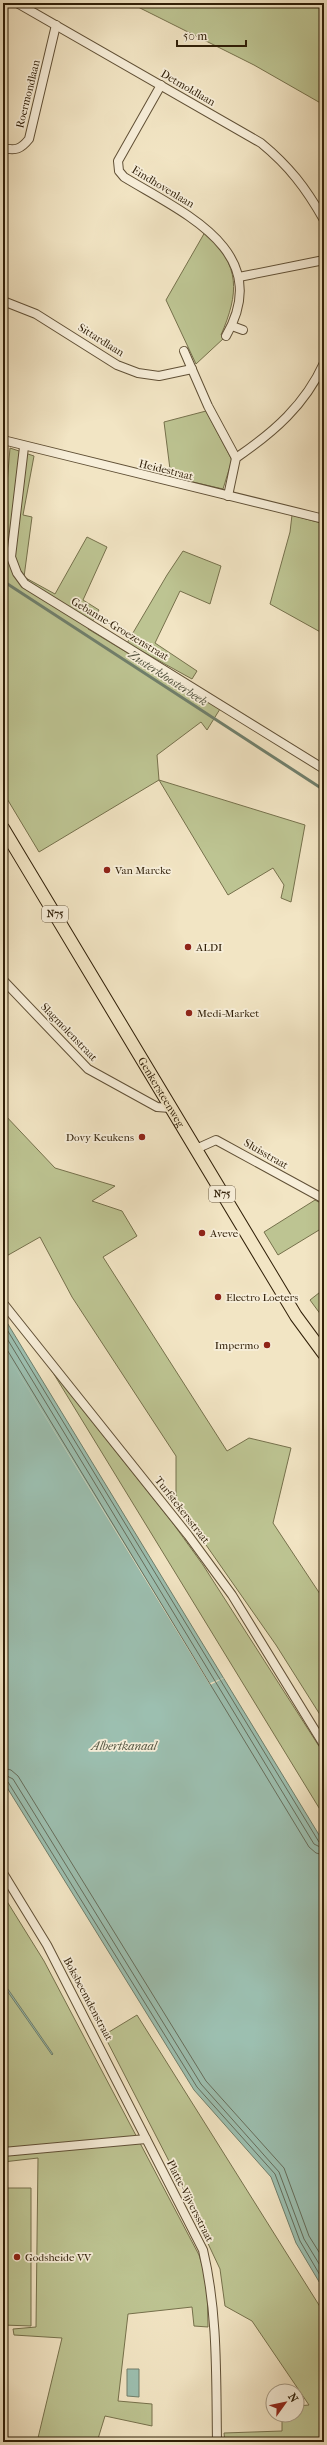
<svg xmlns="http://www.w3.org/2000/svg" width="327" height="2445" viewBox="0 0 327 2445" font-family="'IM FELL French Canon',serif">
	<style>
		.green { fill: #bdc492; stroke: #76714c }
		.water { fill: #9cbfb0; stroke: #707f6c }
		.pier { fill: #f2e5c4 }
		.lines { fill: none; stroke-linecap: round; stroke-linejoin: round }
		.shore { stroke: #666e5c; stroke-width: 1 }
		.stream { stroke: #707f6c; stroke-width: 3 }
		.street-casing { stroke: #605036; stroke-width: 10 }
		.primary-casing { stroke: #2f1e07; stroke-width: 14 }
		.street { stroke: #f7eed9; stroke-width: 8 }
		.primary { stroke: #f2e5c4; stroke-width: 12 }
		.poi-dot { fill: #8f2418; stroke: #f7eed9; stroke-width: 1.5 }
		.labels { text-anchor: middle; dominant-baseline: central; stroke-width: 3.5; stroke-linejoin: round; paint-order: stroke }
		.shield { fill: #f7eed9; stroke: #6b5c46; stroke-width: 1 }
		.shield-label { font-size: 10px; font-weight: bold; fill: #2f1e07 }
		.street-label { font-size: 11px; fill: #2f1e07; stroke: #f7eed9 }
		.poi-label { font-size: 11px; fill: #2f1e07; stroke: #f7eed9; text-anchor: start }
		.water-label { font-size: 12px; font-style: italic; fill: #555642; stroke: #f7eed9 }
	</style>
	<rect width="100%" height="100%" fill="#f2e5c4"/>
	<filter id="stains"><feTurbulence type="fractalNoise" baseFrequency=".005" numOctaves="4"/><feColorMatrix values="0 0 0 0 .2 0 0 0 0 .09 0 0 0 0 .02 0 0 0 .5 -.17"/></filter>
	<radialGradient id="worn" r=".72"><stop offset=".6" stop-color="#630" stop-opacity="0"/><stop offset="1" stop-color="#630" stop-opacity=".3"/></radialGradient>
	<g class="green">
		<path d="M130 3H324V105L254 65Z"/>
		<path d="M205 232C241 266 239 293 221 335L224 338 196 364 166 300Z"/>
		<path d="M206 411 232 460 223 489 171 477 164 422Z"/>
		<path d="M10 448 34 456 23 515 32 517 24 577 55 594 87 537 107 547 83 600 99 610 88 629 220 709 207 730 201 722 157 755 159 780 305 825 291 902 281 898 284 885 273 868 228 895 159 780 39 852 3 792V532Z"/>
		<path d="M292 515 324 524V634L270 604 290 532Z"/>
		<path d="M183 551 221 566 210 604 180 591 155 643 197 671 192 679 127 643 167 575Z"/>
		<path d="M3 1113 55 1168 115 1186 92 1201 122 1211 137 1236 103 1257 227 1451 249 1438 291 1448 273 1523 324 1600V1721L276 1645 176 1502V1456L72 1297 40 1237 3 1258Z"/>
		<path d="M315 1200 324 1205V1227L278 1255 264 1232Z"/>
		<path d="M324 1289V1319L310 1300Z"/>
		<path d="M52 1371 172 1522 203 1565 324 1754V1816Z"/>
		<path d="M3 1895 44 1961 199 2255 207 2281 208 2327 194 2326 192 2307 128 2314 118 2401 152 2404V2426L105 2416 97 2442H37L62 2338 14 2335 13 2329 36 2327 38 2158 3 2162Z"/>
		<path d="M137 2015 324 2313V2442H225L224 2433 282 2431V2415H297V2406L309 2405 252 2321 225 2306 220 2269 171 2165 104 2035Z"/>
		<path d="M3 2188H31V2326L3 2325Z"/>
	</g>
	<g class="water">
		<path d="M3 1316 324 1843V2290L296 2243 271 2177 194 2090 3 1781Z"/>
		<path d="M3 1982 53 2054 52 2055 3 1985Z"/>
		<path d="M127 2369H139V2397L127 2396Z"/>
	</g>
	<path class="pier" d="M3 1348 210 1683 226 1677 210 1685Z"/>
	<g class="lines">
		<g class="shore">
			<path d="M3 1323 319 1842 324 1844"/>
			<path d="M3 1332 314 1844 324 1849"/>
			<path d="M3 1343 309 1847 316 1853 324 1855"/>
			<path d="M3 1768 11 1770 18 1776 206 2081 284 2168 309 2236 324 2260"/>
			<path d="M3 1774 13 1779 201 2084 279 2172 304 2239 324 2272"/>
			<path d="M3 1779 8 1782 197 2087 275 2174 300 2241 324 2282"/>
		</g>
		<path class="stream" d="M3 581 324 790"/>
		<g class="street-casing">
			<g id="street">
				<path d="M17 3 261 143C289 166 306 188 324 220"/>
				<path d="M161 85 118 161 119 171 124 177C183 213 275 251 226 336"/>
				<path d="M3 148C16 151 21 149 29 139L56 25"/>
				<path d="M239 277 324 260"/>
				<path d="M3 301 36 314 117 365 138 373 159 376 192 369"/>
				<path d="M232 326 243 330"/>
				<path d="M184 351 208 406 236 458"/>
				<path d="M3 440 324 519"/>
				<path d="M24 447 11 557 17 573 25 584 324 769"/>
				<path d="M228 496 236 458C274 432 305 405 324 363"/>
				<path d="M3 980 88 1069 157 1107 170 1108"/>
				<path d="M196 1149 216 1140 324 1199"/>
				<path d="M3 1303 188 1535 232 1595 324 1745"/>
				<path d="M3 1873 47 1945 203 2250C218 2313 216 2378 217 2442"/>
				<path d="M3 2152 146 2139"/>
			</g>
		</g>
		<g class="primary-casing">
			<g id="primary">
				<path id="s1" d="M3 828 296 1316 324 1354"/>
			</g>
		</g>
		<use href="#street" class="street"/>
		<use href="#primary" class="primary"/>
	</g>
	<g class="poi-dot">
		<circle cx="107" cy="870" r="4"/>
		<circle cx="188" cy="947" r="4"/>
		<circle cx="189" cy="1013" r="4"/>
		<circle cx="142" cy="1137" r="4"/>
		<circle cx="202" cy="1233" r="4"/>
		<circle cx="218" cy="1297" r="4"/>
		<circle cx="267" cy="1345" r="4"/>
		<circle cx="17" cy="2257" r="4"/>
	</g>
	<g class="labels">
		<g class="shield">
			<rect x="42" y="906" width="26" height="16" rx="3"/>
			<rect x="209" y="1186" width="26" height="16" rx="3"/>
		</g>
		<g class="shield-label">
			<text x="55" y="914">N75</text>
			<text x="222" y="1194">N75</text>
		</g>
		<g class="street-label">
			<text transform="translate(188 88) rotate(30)">Detmoldlaan</text>
			<text transform="translate(28 94) rotate(-76)">Roermondlaan</text>
			<text transform="translate(163 187) rotate(31)">Eindhovenlaan</text>
			<text transform="translate(101 340) rotate(32)">Sittardlaan</text>
			<text transform="translate(166 470) rotate(14)">Heidestraat</text>
			<text transform="translate(120 629) rotate(31)">Gebanne-Groezenstraat</text>
			<text transform="translate(69 1032) rotate(46)">Slagmolenstraat</text>
			<text stroke="none"><textPath href="#s1" startOffset="308">Genkersteenweg</textPath></text>
			<text transform="translate(266 1154) rotate(30)">Sluisstraat</text>
			<text transform="translate(182 1510) rotate(52)">Turfstekersstraat</text>
			<text transform="translate(88 1999) rotate(62)">Boksbeemdenstraat</text>
			<text transform="translate(190 2201) rotate(63)">Platte-Vijversstraat</text>
		</g>
		<g class="poi-label">
			<text x="115" y="870">Van Marcke</text>
			<text x="196" y="947">ALDI</text>
			<text x="197" y="1013">Medi-Market</text>
			<text x="134" y="1137" text-anchor="end">Dovy Keukens</text>
			<text x="210" y="1233">Aveve</text>
			<text x="226" y="1297">Electro Loeters</text>
			<text x="259" y="1345" text-anchor="end">Impermo</text>
			<text x="25" y="2257">Godsheide VV</text>
		</g>
		<g class="water-label">
			<text transform="translate(168 678) rotate(33)">Zusterkloosterbeek</text>
			<text x="124" y="1746">Albertkanaal</text>
		</g>
	</g>
	<rect width="327" height="2445" fill="none" stroke="#f2e5c4" stroke-width="16"/>
	<rect x="4" y="4" width="319" height="2437" fill="none" stroke="#2f1e07" stroke-width="2"/>
	<rect x="8" y="8" width="311" height="2429" fill="none" stroke="#2f1e07"/>
	<g transform="translate(285 2403) rotate(57)"><circle r="19" fill="#f7eed9" stroke="#a79b85"/>
	<path d="M0-3L7 15L0 10L-7 15Z" fill="#8f2418"/>
	<text y="-6" font-size="11" font-weight="bold" text-anchor="middle" fill="#2f1e07">N</text>
	</g>
	<path d="M177 40v6h69v-6" fill="none" stroke="#2f1e07" stroke-width="2"/>
	<text x="183" y="40" font-size="12" fill="#2f1e07" stroke="#f7eed9" stroke-width="3" paint-order="stroke">50 m</text>
	<rect width="100%" height="100%" filter="url(#stains)"/>
	<rect width="100%" height="100%" fill="url(#worn)"/>
</svg>
